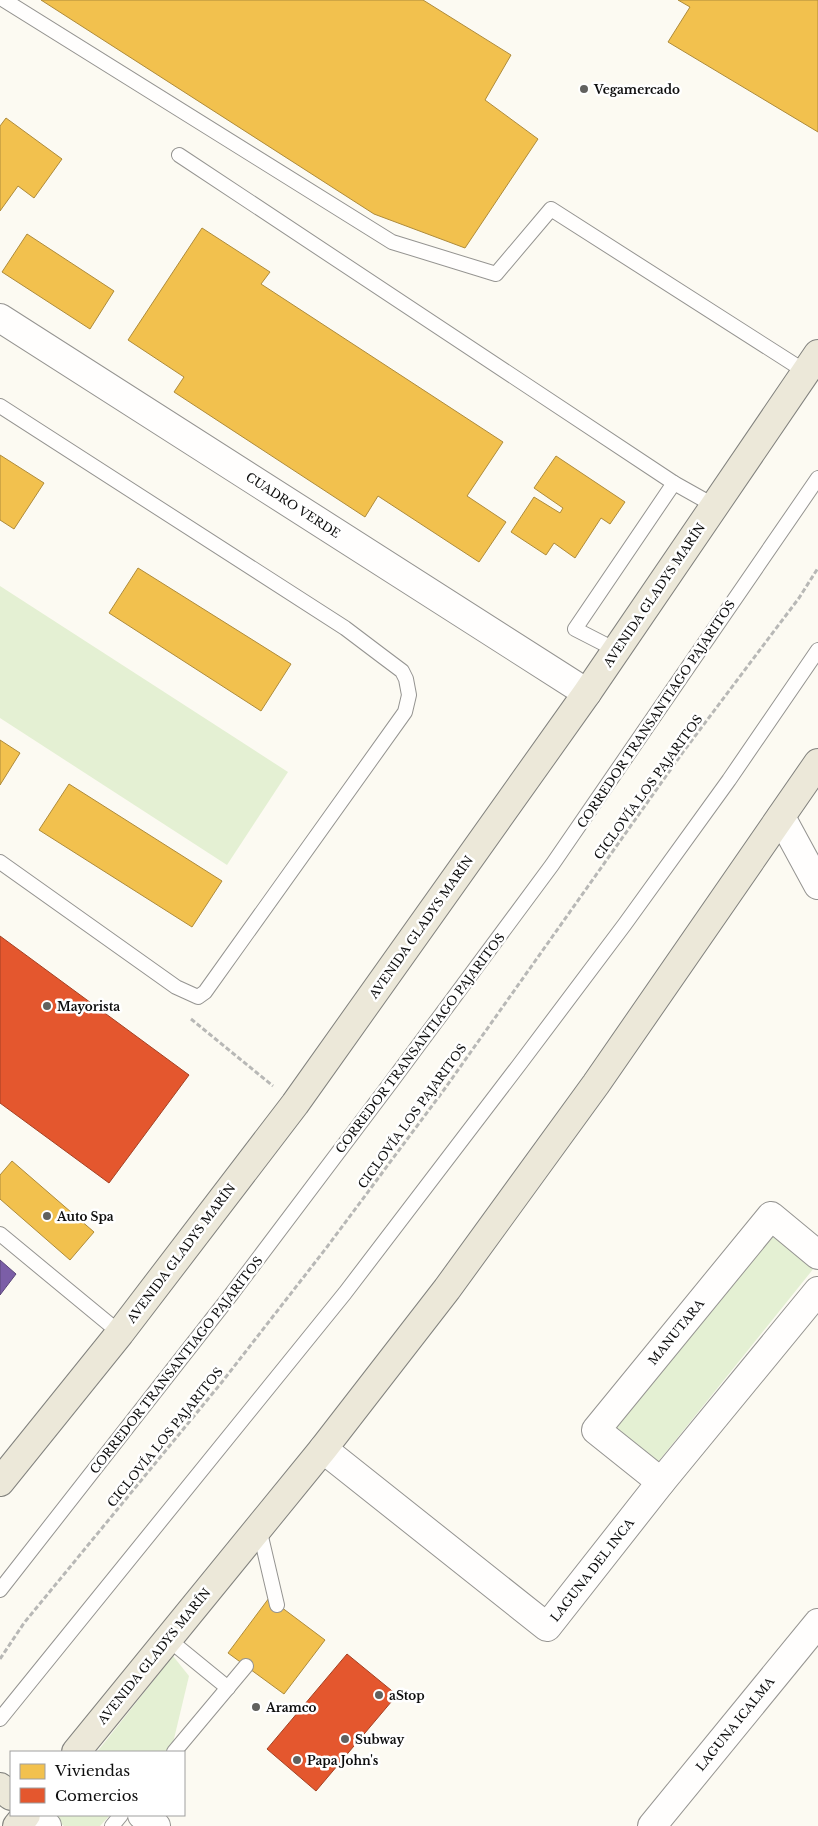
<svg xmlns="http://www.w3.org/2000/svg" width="818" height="1826" viewBox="0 0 818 1826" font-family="'Libre Baskerville',serif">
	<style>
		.green { fill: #e4f0d3 }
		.homes { fill: #f2c14e; stroke: #ae8b3b }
		.shops { fill: #e4572e; stroke: #a44124 }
		.offices { fill: #7b5ea7; stroke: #5a4679 }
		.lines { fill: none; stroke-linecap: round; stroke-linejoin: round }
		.service-casing { stroke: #959491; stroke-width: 16 }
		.minor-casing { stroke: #959491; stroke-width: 30 }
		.tertiary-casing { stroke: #959491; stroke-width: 30 }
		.primary-casing { stroke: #82827e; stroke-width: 30 }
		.path { stroke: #b8b8b6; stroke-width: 3; stroke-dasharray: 5 2.5; stroke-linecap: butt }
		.service { stroke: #fffefd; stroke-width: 14 }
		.minor { stroke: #fffefd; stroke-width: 28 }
		.tertiary { stroke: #fffefd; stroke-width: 28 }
		.primary { stroke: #ece8d9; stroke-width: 28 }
		.poi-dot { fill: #61615e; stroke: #fff; stroke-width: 2 }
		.labels { text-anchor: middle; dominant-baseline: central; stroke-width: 5; stroke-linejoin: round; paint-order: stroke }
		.poi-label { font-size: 12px; font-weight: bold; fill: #0e0e0e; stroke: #fff; text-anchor: start }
		.street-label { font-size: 12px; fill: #0e0e0e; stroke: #fff }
	</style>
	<rect width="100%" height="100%" fill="#fcfaf2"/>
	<g class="green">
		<path d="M0 586 288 772 227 865 0 718Z"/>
		<path d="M772 1235 814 1268 658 1462 615 1428Z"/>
		<path d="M173 1656 189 1676 173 1743 165 1752H97Z"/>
		<path d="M51 1815H110L100 1826H64Z"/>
	</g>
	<g class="homes">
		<path d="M41 0H423L511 55 485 100 538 139 465 248 374 214Z"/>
		<path d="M678 0H818V132L668 42 690 7Z"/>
		<path d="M6 118 62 159 34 198 18 186 0 211V126Z"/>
		<path d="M202 228 270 272 261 284 503 442 467 496 506 522 479 562 378 496 365 517 174 392 184 377 128 340Z"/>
		<path d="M27 234 114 291 90 329 2 272Z"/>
		<path d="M0 455 44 483 14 529 0 520Z"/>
		<path d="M556 456 625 502 610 524 601 518 575 558 554 543 546 555 511 532 534 497 560 513 563 508 534 488Z"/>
		<path d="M138 568 291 664 261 711 109 613Z"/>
		<path d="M0 740 20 753 0 785Z"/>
		<path d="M69 784 222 881 192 927 39 830Z"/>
		<path d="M12 1161 94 1232 70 1260 0 1199V1175Z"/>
		<path d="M269 1598 325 1640 284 1694 228 1653Z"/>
	</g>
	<g class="shops">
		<path d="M0 936 189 1075 109 1183 0 1103Z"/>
		<path d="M347 1654 397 1695 316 1791 267 1749Z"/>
	</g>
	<path class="offices" d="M0 1260 16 1274 0 1295Z"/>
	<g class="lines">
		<g class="service-casing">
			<g id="service">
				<path d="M4 0 392 242 496 274 551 209 806 372"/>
				<path d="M179 155 674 483 715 506"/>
				<path d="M0 406 345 628 382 656 402 671 406 679 409 695 405 712 205 992 198 997 176 987 0 862"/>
				<path d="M616 650 575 629 674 483"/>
				<path d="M0 1234 120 1333"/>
				<path d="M259 1528 277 1605"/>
				<path d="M0 1590 230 1296 392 1081 552 865 818 478"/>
				<path d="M168 1639 228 1688"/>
				<path d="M0 1719 345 1293 519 1065 625 924 729 780 818 650"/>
				<path d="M174 1752 246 1666"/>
				<path d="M112 1826 121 1815"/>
			</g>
		</g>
		<g class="minor-casing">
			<g id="minor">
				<path d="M0 318 587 693"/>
				<path d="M781 817 818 885"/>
				<path d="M323 1449 547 1627 661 1482 818 1291"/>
				<path d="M661 1482 596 1430 771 1216 818 1255"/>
				<path d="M652 1826 818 1623"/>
			</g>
		</g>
		<g class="tertiary-casing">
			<g id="tertiary">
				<path d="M33 1815 47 1826"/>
				<path d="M142 1815 156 1826"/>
			</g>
		</g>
		<g class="primary-casing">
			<g id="primary">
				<path d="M0 1482 120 1333 295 1104 587 693 818 354"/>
				<path d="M76 1752 323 1449 447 1289 596 1084 818 763"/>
				<path d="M0 1787 11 1796"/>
				<path d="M17 1826 26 1815"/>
			</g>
		</g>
		<g class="path">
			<path d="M191 1019 273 1086"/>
			<path d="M0 1659 24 1623 222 1382 327 1247 446 1087 683 752 799 598 818 568"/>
		</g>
		<use href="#service" class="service"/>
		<use href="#minor" class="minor"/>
		<use href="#tertiary" class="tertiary"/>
		<use href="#primary" class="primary"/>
	</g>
	<g class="poi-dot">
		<circle cx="584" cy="89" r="5"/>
		<circle cx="47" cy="1006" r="5"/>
		<circle cx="47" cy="1216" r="5"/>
		<circle cx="379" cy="1695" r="5"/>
		<circle cx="256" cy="1707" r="5"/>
		<circle cx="345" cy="1739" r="5"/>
		<circle cx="297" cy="1760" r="5"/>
	</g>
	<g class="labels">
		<g class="poi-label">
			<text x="594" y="89">Vegamercado</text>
			<text x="57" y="1006">Mayorista</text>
			<text x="57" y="1216">Auto Spa</text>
			<text x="389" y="1695">aStop</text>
			<text x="266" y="1707">Aramco</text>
			<text x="355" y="1739">Subway</text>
			<text x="307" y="1760">Papa John's</text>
		</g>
		<g class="street-label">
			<text transform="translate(293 505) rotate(33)">CUADRO VERDE</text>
			<text transform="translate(654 595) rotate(-56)">AVENIDA GLADYS MARÍN</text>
			<text transform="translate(656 714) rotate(-56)">CORREDOR TRANSANTIAGO PAJARITOS</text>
			<text transform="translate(648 787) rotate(-54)">CICLOVÍA LOS PAJARITOS</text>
			<text transform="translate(421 927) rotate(-55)">AVENIDA GLADYS MARÍN</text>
			<text transform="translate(420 1043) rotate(-53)">CORREDOR TRANSANTIAGO PAJARITOS</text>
			<text transform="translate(412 1116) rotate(-54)">CICLOVÍA LOS PAJARITOS</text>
			<text transform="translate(181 1253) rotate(-53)">AVENIDA GLADYS MARÍN</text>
			<text transform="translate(676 1332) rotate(-51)">MANUTARA</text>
			<text transform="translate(176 1365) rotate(-52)">CORREDOR TRANSANTIAGO PAJARITOS</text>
			<text transform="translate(165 1437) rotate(-51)">CICLOVÍA LOS PAJARITOS</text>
			<text transform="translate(592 1570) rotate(-52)">LAGUNA DEL INCA</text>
			<text transform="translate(154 1656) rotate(-51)">AVENIDA GLADYS MARÍN</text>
			<text transform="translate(735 1724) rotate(-51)">LAGUNA ICALMA</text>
		</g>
	</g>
	<rect x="10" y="1751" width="175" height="65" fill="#ffffff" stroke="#9f9f9f"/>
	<rect x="20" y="1764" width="25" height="15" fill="#f2c14e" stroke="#9f9f9f"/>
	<text x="55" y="1776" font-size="15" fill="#0e0e0e">Viviendas</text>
	<rect x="20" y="1788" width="25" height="15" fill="#e4572e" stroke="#9f9f9f"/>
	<text x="55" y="1801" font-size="15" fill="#0e0e0e">Comercios</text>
</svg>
